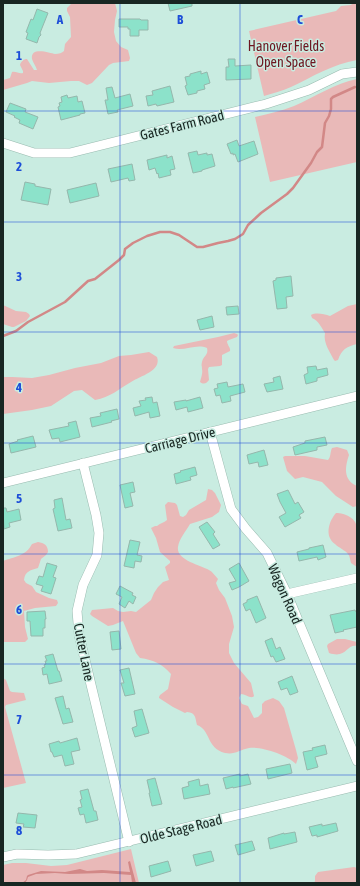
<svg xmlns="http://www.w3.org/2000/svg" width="360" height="886" viewBox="0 0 360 886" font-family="'Asap Condensed',sans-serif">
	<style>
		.green { fill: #e9b9b8 }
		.water { fill: #d28887 }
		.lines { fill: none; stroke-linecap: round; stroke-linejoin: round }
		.stream { stroke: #d28887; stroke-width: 2.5 }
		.building { fill: #8ce2ca; stroke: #95b7ac }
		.minor-casing { stroke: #99bbb0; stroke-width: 10 }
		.minor { stroke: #fff; stroke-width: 9 }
		.grid { fill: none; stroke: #1d4ed8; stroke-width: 1; stroke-opacity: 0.55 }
		.labels { text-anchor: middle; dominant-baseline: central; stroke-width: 3; stroke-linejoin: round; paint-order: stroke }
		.park-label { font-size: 14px; fill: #6e1620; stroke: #c9ece1 }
		.street-label { font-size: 14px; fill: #182622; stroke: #c9ece1 }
		.grid-label { font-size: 13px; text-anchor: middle; font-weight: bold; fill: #1d4ed8; stroke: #c9ece1; stroke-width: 3; stroke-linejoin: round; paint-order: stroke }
	</style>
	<rect width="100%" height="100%" fill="#c9ece1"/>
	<g class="green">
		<path d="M72 3H115L117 11 115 20 114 32 116 41 121 47 128 50 130 58 129 61 113 63 109 65 92 83 87 85 79 81H71L49 83 32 81 27 83 3 90V80L10 78 12 72C16 71 19 74 23 73V71L20 65C21 61 24 59 27 59L34 70H37C36 66 33 63 32 59 30 46 50 53 55 54 59 54 62 53 64 51L65 44 71 37 70 17 67 11V8Z"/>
		<path d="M353 3H357V60C333 64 312 77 291 87 282 91 273 93 264 96L249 31 336 11 341 6 351 5Z"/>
		<path d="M357 79V162L270 182 255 117C268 114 281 111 294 106 315 97 335 83 357 79Z"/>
		<path d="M357 304V344C346 347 342 349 338 360L335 361 334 360C330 352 323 343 325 333 321 327 319 321 312 318L311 315C316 312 324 314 330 316L348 306Z"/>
		<path d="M3 305 16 311 26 312 29 314 30 316 26 321 14 327H12L3 324Z"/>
		<path d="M234 333 237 334 238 335 237 337 229 340 227 341C227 345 231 348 230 351L222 355V365L220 366 209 367 208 369 209 380C207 383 204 385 200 382 201 378 203 373 202 369 202 364 201 367 202 362 203 356 209 355 207 348 196 343 184 352 173 348L174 346 218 337Z"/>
		<path d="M149 352 157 357C162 371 140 376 131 382 117 390 111 397 95 400L82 390 74 391 51 406 32 410 3 414V377H12L32 378 49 375 75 368 101 363 119 356 131 355Z"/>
		<path d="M337 447 347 450 349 455C345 467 343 480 357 486V506L353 507 336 496 322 482 303 477 295 479 287 471 283 457 285 456H305L328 460C331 457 330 452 332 448Z"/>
		<path d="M208 489 212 490 215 493 221 505 219 512 212 517 190 524C186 531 179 539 178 547 176 560 200 565 209 570 213 572 215 576 218 579L216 583 219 590 225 598 232 616 234 627 229 644V653L234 663 251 683 254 696 253 697C249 698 245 694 241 694L239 698 242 704 248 706 254 718 258 717 262 713V704L265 701 273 698 279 701 284 708 296 750 298 758 296 764C287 755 261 746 249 748 239 750 235 755 225 753 206 748 211 730 197 725 195 717 196 713 187 712L185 713 173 707 159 698V697L160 695 168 689 171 674C162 664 154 660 140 658L136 653 123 621 113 625 108 626 92 616 90 614 92 610 113 608 118 611 123 612 131 611 136 612 151 600 154 593 158 587 163 582 169 580 165 567 170 563V561L160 552 156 538 151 528 155 526H157C160 523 164 523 167 520L165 505 168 502 175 503 177 505 180 516 183 517 186 515 189 510 206 500Z"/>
		<path d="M336 513C345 513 357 518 357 529 357 532 356 535 356 538 357 548 357 557 357 567L351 563C350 560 350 556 348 554 345 550 339 548 335 544 324 536 329 521 336 513Z"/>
		<path d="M38 542C44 543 48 545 48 552L46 555 41 559 38 568C31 570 25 571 24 580L26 583 32 586 36 592 49 598 57 600 58 603 56 606 35 608 24 611 25 627 28 639 25 642H3V561C14 557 26 556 32 544Z"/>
		<path d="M337 639H345L357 642V646C346 644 347 659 329 653L327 646 328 644Z"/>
		<path d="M3 678 6 680 10 691 12 692 24 693 26 700 6 705 5 707 26 783 3 788Z"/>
		<path d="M131 849 139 883H3V865L12 863H26L51 866 67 865Z"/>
		<path d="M354 867 357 868V883H314L315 881V876L318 872Z"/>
	</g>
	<path class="water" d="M130 861 136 883H132L131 875 104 873 69 874 55 873 36 874 28 877 27 880 25 883H19H22L26 880 27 876 28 875 41 871 65 872 80 869 87 871 102 870 130 872 128 862Z"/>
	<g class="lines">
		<path class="stream" d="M3 336 16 331 28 322 65 302 88 281 95 279 119 260 124 255 125 249 133 243 147 236 160 232H170L179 235 197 247H203L218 243 228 241 235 239 243 234 248 225 261 213 287 194 293 188 311 163 317 152 322 147 325 123 329 116 331 109V99L333 97 355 87"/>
	</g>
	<g class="building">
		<path d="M168 3H192V6L170 11Z"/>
		<path d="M37 9 48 13 40 33 41 35 39 37 37 43 26 39 28 33 26 32 31 19 33 20Z"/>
		<path d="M119 19H140L141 20H148V30H139V36H130V29H128V27H119Z"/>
		<path d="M228 59H235V66L251 65V79L226 80V67H229Z"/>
		<path d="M201 71V74L207 72 210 83 204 85 205 89 197 91V93L188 95 185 86 187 85 185 77 190 76V74Z"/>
		<path d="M170 86 174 102 157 106 156 104 148 106 146 96 153 95 152 91Z"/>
		<path d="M112 87 115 98 130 94 133 106 117 110 118 112 108 114 105 100H108L106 88Z"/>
		<path d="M67 95 68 98 77 96 78 102 82 101 85 113 80 114V115L61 120 58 107 60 106 59 103 62 102 61 97Z"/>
		<path d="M10 103 26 109 25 112 38 117 33 129 19 123 20 120 14 117 15 116 6 112Z"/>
		<path d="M237 140 239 146 254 141 258 154 238 162 235 154 233 155V153L231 154 227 144Z"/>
		<path d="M197 151 198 155 207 153V155L212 154 215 166 202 170V171L193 173 188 153Z"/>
		<path d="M167 155V158L172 156 175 169 170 170 171 175 159 178 158 173 157 174 155 168 149 170 147 160Z"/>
		<path d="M132 164 135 180 129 181 128 178 111 182 108 169Z"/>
		<path d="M25 182 35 184V186L51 189 48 205 21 200Z"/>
		<path d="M96 183 99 196 70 203 67 190Z"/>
		<path d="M291 276 293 296 286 297 287 308 277 309 273 281 276 280V278Z"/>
		<path d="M238 306 239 314 227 315 226 307Z"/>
		<path d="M212 316 214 327 200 330 197 320Z"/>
		<path d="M316 366 317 370 327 368 328 375 317 378V381L306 384 304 375 308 373 307 367Z"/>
		<path d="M280 376 283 389 267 392 264 384 274 382 273 378Z"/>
		<path d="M227 382 228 387 243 384 245 392 230 396 231 401 222 403 220 395 216 396 214 389 218 388 217 384Z"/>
		<path d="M152 397 153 403 157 402 160 416 150 418 149 412 135 416 133 408 141 406 139 401 146 400 145 398Z"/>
		<path d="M200 397 203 408 188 412 187 407 176 410 174 402 186 400V401Z"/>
		<path d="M117 409 119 419 111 421 112 422 92 427 90 418 101 416 100 413Z"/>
		<path d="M76 421 80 437 60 442 59 438 52 439 49 430 69 426 68 423Z"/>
		<path d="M33 436 36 447 11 453 9 444 18 441 17 440Z"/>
		<path d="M325 437 327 445 317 447V450L295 455 293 447 305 443V441Z"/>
		<path d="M264 450 268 465 259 467 258 462 249 464 247 455Z"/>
		<path d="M195 467 197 475 190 477 191 480 176 484 174 474 181 472 180 471Z"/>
		<path d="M133 482 135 492 130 493 133 506 125 508 120 485Z"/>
		<path d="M288 490 295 504 298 502 304 512 299 515 301 518 285 527 279 517 286 513 280 502 277 494Z"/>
		<path d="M62 498 66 520 70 519 72 528 58 531 53 509 55 508 54 500Z"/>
		<path d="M3 508H6L7 512 19 509 21 520 9 523 10 527 4 529Z"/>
		<path d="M207 522 215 532 213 534 220 545 213 549 199 527Z"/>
		<path d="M130 540 140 542 137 555 142 556 141 562 135 561 134 568 124 566Z"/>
		<path d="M323 545 326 557 318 560 317 557 299 561 297 552 309 549V548Z"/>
		<path d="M47 563 57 566 53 577 56 578 51 594 41 591 43 586 36 584 39 576 43 577Z"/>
		<path d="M239 563 249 581 239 587 232 590 229 583 236 581 229 569Z"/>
		<path d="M120 586 133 593 132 595 136 597 133 604 129 601 125 608 119 604 122 597 116 594Z"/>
		<path d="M257 596 266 618 256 623 250 609 246 611 243 604 247 602V600Z"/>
		<path d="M355 610 356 612 357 611V627L343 630 344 631 335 633 330 615Z"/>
		<path d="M45 611 46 619H45V628H43V636H31L30 621H27V612Z"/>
		<path d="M119 631 121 649 112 650 110 632Z"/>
		<path d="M272 638 276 649 280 647 285 659 276 662 273 656 271 657 265 641Z"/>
		<path d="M53 654 58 671H59L62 681 49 684 47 674 43 675 42 668 45 667 44 665 46 664 45 661H47L45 656Z"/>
		<path d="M129 668 135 694 125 696 121 683H124L120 670Z"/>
		<path d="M292 676 298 692 290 695 287 688 281 690 278 682Z"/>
		<path d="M63 696 66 709 69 708 73 722 63 724 55 698Z"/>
		<path d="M142 709 149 733 135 737 132 728 137 726 134 711Z"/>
		<path d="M77 738 80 750 71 752 74 764 65 766 62 755 54 757 52 752H51L49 744 59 741 60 743Z"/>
		<path d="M325 745 327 754 315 757 318 767 307 770 303 752 313 750 312 748Z"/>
		<path d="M290 764 292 773 268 779 266 769Z"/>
		<path d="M240 774V776L248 774 251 784 233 788V787L226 789 223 778Z"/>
		<path d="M155 778 162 804 152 806 149 793H150L147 780Z"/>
		<path d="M199 779 200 786 208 784 210 794 184 799 182 788 189 786 188 782Z"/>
		<path d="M88 789 94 811H96L98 820 86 823 84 814 80 815 78 808 82 807 80 800 82 799 80 791Z"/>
		<path d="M18 813 37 815 35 828 23 827 24 824 16 823Z"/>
		<path d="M336 823 338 831 317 837V835L312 836 309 827 322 824V826Z"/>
		<path d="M295 832 297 842 270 849 268 838 284 833V834Z"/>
		<path d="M252 841 255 850 238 855 235 845Z"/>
		<path d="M211 851 214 861 196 866 193 855Z"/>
		<path d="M168 861 171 871 151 877 149 866Z"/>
	</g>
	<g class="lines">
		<g class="minor-casing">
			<g id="minor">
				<path d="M3 143 34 153H70L266 104 309 90 342 74 357 72"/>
				<path d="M210 432 231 509 246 529 267 553 287 594 357 761"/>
				<path d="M83 463 96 515 99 533 97 555 83 585 77 611 79 635 129 842"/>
				<path d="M3 483 357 396"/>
				<path d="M287 594 357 578"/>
				<path d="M3 857 17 854 48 855 76 854 357 786"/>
			</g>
		</g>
		<use href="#minor" class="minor"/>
	</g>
	<path class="grid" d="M120 3V883M240 3V883M3 111H357M3 222H357M3 332H357M3 443H357M3 554H357M3 664H357M3 775H357"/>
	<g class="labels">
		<g class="park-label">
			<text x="286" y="46">Hanover Fields<tspan x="286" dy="16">Open Space</tspan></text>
		</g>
		<g class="street-label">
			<text transform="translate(182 125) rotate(-14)">Gates Farm Road</text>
			<text transform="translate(180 440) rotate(-14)">Carriage Drive</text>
			<text transform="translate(285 594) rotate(66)">Wagon Road</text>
			<text transform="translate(84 652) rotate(79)">Cutter Lane</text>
			<text transform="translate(181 829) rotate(-14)">Olde Stage Road</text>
		</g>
	</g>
	<g class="grid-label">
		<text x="60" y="24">A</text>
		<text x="180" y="24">B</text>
		<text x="300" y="24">C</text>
		<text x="19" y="60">1</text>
		<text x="19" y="171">2</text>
		<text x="19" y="281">3</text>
		<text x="19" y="392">4</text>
		<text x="19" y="503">5</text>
		<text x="19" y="614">6</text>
		<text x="19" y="724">7</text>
		<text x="19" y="835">8</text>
	</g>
	<rect width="360" height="886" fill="none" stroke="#182622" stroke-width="8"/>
</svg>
